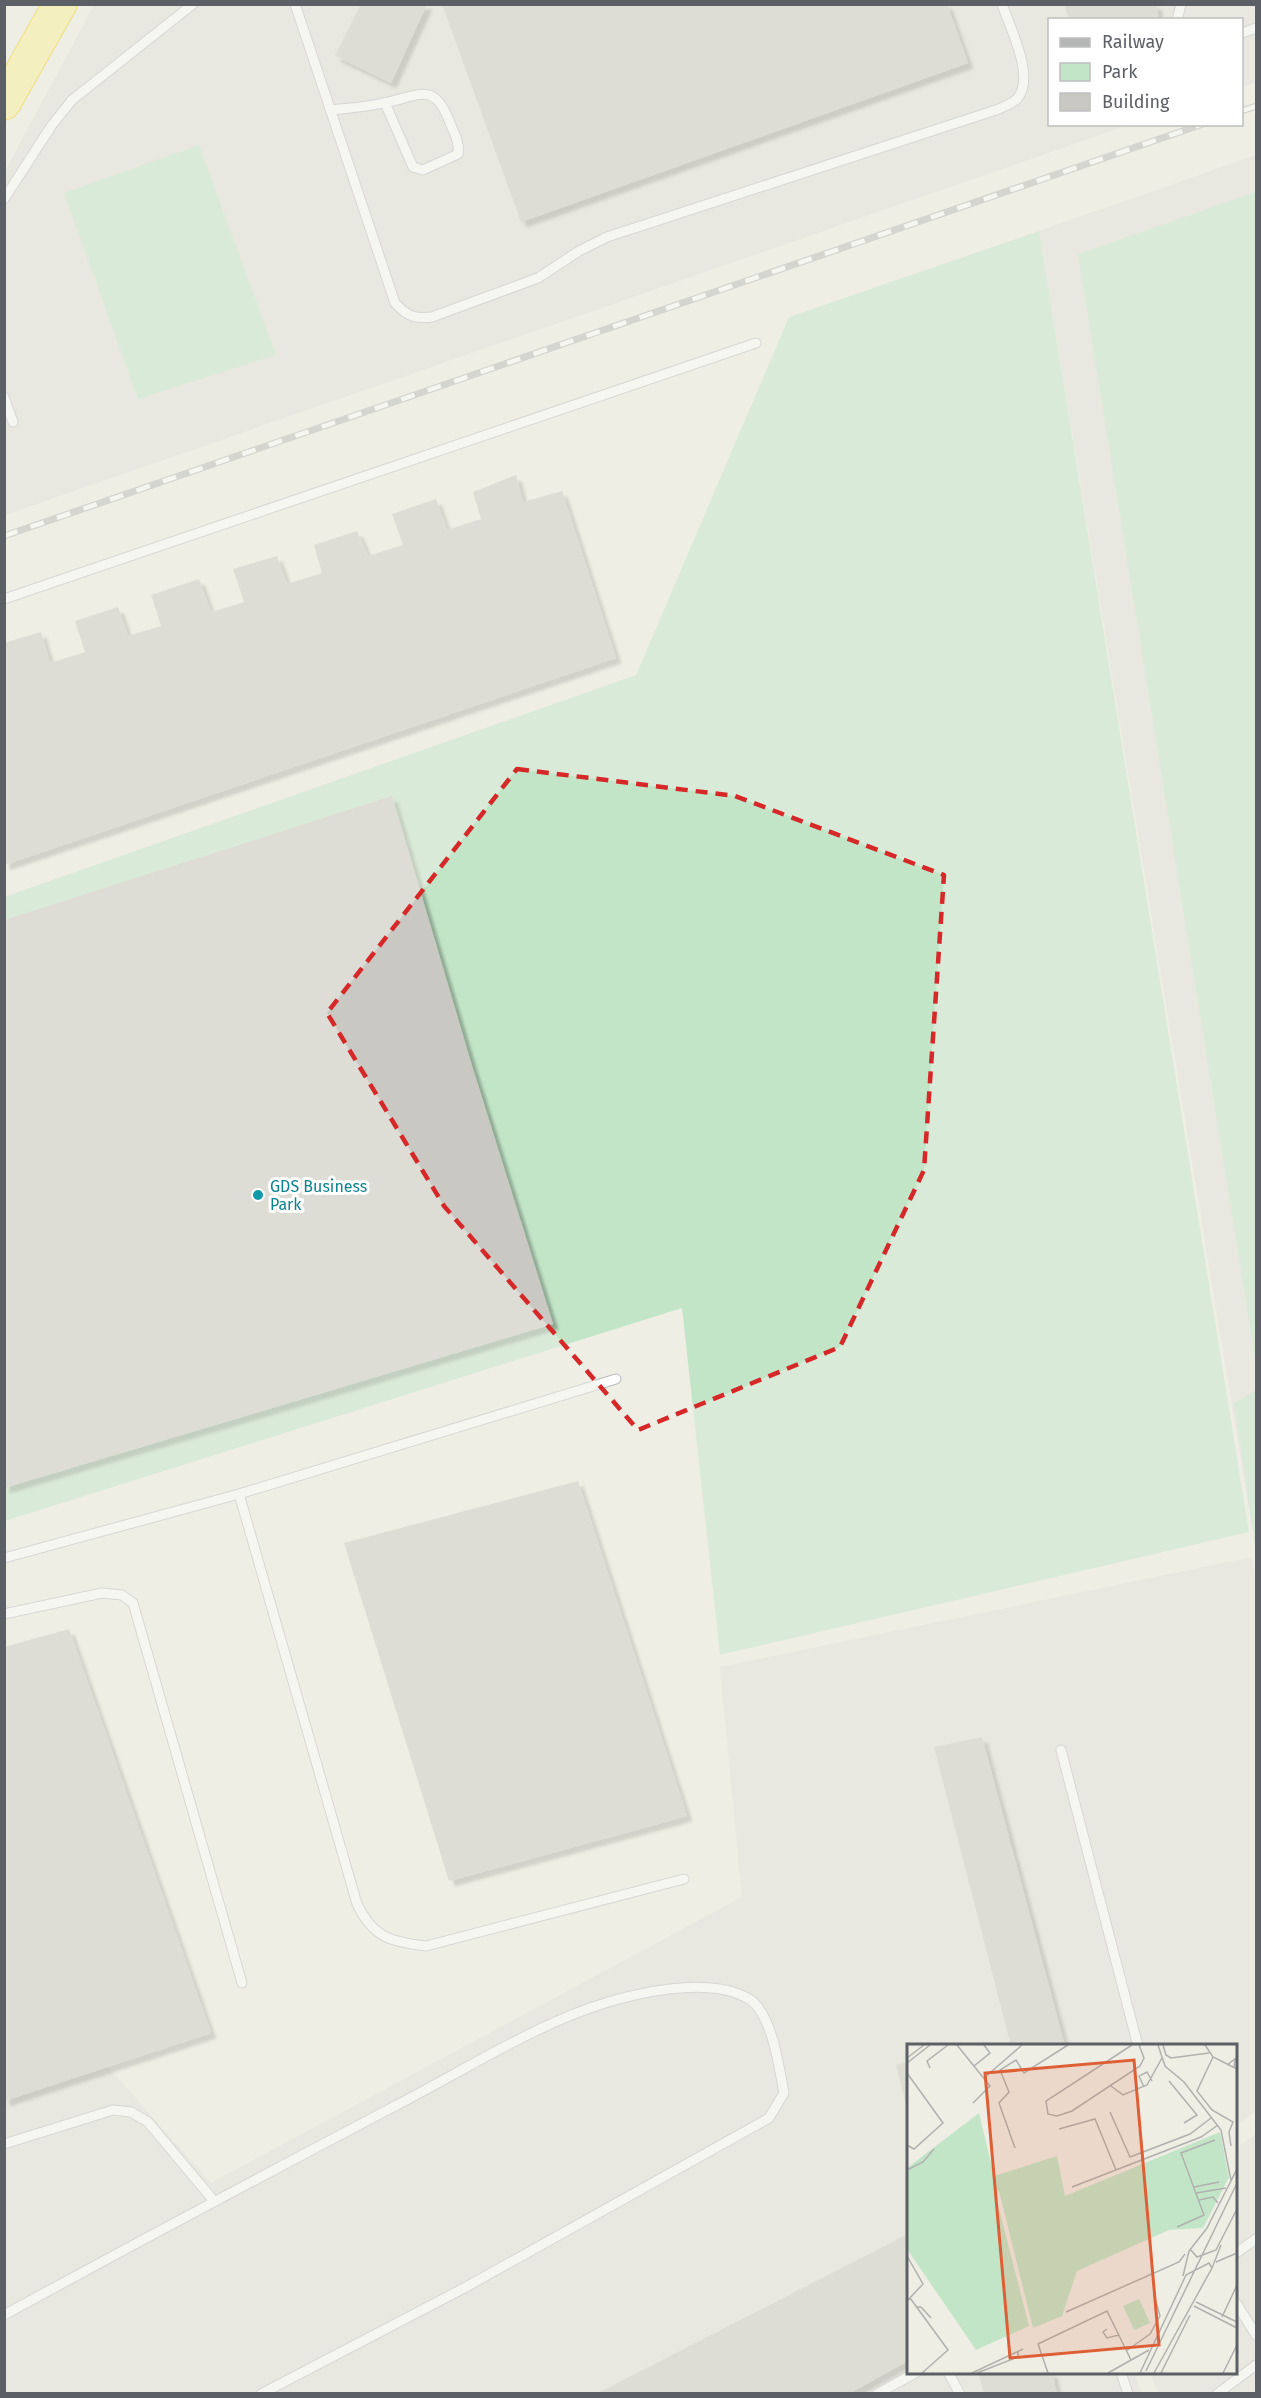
<svg xmlns="http://www.w3.org/2000/svg" width="1261" height="2398" viewBox="0 0 1261 2398" font-family="'Fira Sans',sans-serif">
	<style>
		.industrial { fill: #e0dfd9 }
		.green { fill: #c2e5c7 }
		.building { fill: #cac8c2; filter: url(#shadow) }
		.lines { fill: none; stroke-linecap: round; stroke-linejoin: round }
		.lane-casing { stroke: #b9bbc0; stroke-width: 11 }
		.highway-casing { stroke: #edca06; stroke-width: 35 }
		.lane { stroke: #fff; stroke-width: 9 }
		.highway { stroke: #faf090; stroke-width: 33 }
		.rail-casing { stroke: #b5b6b6; stroke-width: 7 }
		.rail { stroke: #fff; stroke-width: 4.5; stroke-dasharray: 14; stroke-linecap: butt }
		.marked { fill: none; stroke: #d62828; stroke-width: 4.5; stroke-dasharray: 12 8; stroke-linejoin: round }
		.culture-dot { fill: #0f9aa8; stroke: #fff; stroke-width: 2 }
		.labels { text-anchor: middle; dominant-baseline: central; stroke-width: 6; stroke-linejoin: round; paint-order: stroke }
		.culture-label { font-size: 16px; fill: #0d838f; stroke: #fff; text-anchor: start }
		.inset-road { fill: none; stroke: #b0b1ae; stroke-width: 1.5 }
		.view { fill: #de5f36; fill-opacity: 0.15; stroke: #de5f36; stroke-width: 3 }
		.inset-edge { fill: none; stroke: #5c5f65; stroke-width: 3 }
	</style>
	<defs>
		<filter id="shadow"><feDropShadow dx="5.5" dy="5.5" stdDeviation="1.5" flood-color="#0004"/></filter>
	</defs>
	<rect width="100%" height="100%" fill="#eeeee5"/>
	<g class="industrial">
		<path d="M94 5H1256V82L1242 87V20H1050V124L1129 125 5 515V171Z"/>
		<path d="M1256 155V1552L1039 231Z"/>
		<path d="M1252 1557 1256 1587V2111L1236 2126V2046H908V2372L1134 2373 1142 2393H5L4 2093 103 2061 211 2183 742 1897 720 1667Z"/>
		<path d="M1256 2134V2393H1158L1150 2373 1236 2372V2148Z"/>
	</g>
	<g class="green">
		<path d="M199 145 276 355 138 399 64 193Z"/>
		<path d="M1256 192V1364L1078 254Z"/>
		<path d="M1039 231 1249 1532 720 1655 682 1308 5 1521 4 897 636 675 789 317Z"/>
		<path d="M1256 1390V1552L1234 1403Z"/>
	</g>
	<g class="building">
		<path d="M361 4H427L391 83 335 56Z"/>
		<path d="M442 4H947L968 63 521 222Z"/>
		<path d="M1064 4H1156L1159 20H1069Z"/>
		<path d="M516 475 523 502 562 491 616 658 4 865V643L41 632 50 663 85 652 75 621 118 607 128 636 161 626 151 595 199 579 211 612 244 602 233 569 277 556 287 584 322 573 314 545 357 531 368 556 403 545 392 514 436 499 447 530 481 519 473 492Z"/>
		<path d="M392 796 472 1066 553 1324 4 1488V920Z"/>
		<path d="M578 1481 687 1816 449 1881 344 1543Z"/>
		<path d="M69 1629 211 2033 4 2101V1647Z"/>
		<path d="M982 1737 1065 2046H1011L934 1747Z"/>
		<path d="M908 2062V2113L896 2065Z"/>
		<path d="M908 2234V2361L848 2394H596Z"/>
		<path d="M978 2372H1052L1057 2394H984Z"/>
	</g>
	<g class="lines">
		<g class="lane-casing">
			<g id="lane">
				<path d="M295 4 395 303C407 316 414 319 432 317L538 278 579 251 607 237 996 110C1003 107 1012 104 1017 99 1036 78 1010 28 1002 4"/>
				<path d="M1177 20 1181 4"/>
				<path d="M1242 33 1256 28"/>
				<path d="M332 110C349 108 367 107 383 103 418 97 434 79 450 123 454 133 460 143 458 154L423 170 413 167 385 103"/>
				<path d="M4 199 52 125 72 100 193 4"/>
				<path d="M4 397 13 422"/>
				<path d="M4 599 756 343"/>
				<path d="M239 1494 357 1904C373 1937 390 1942 426 1946L684 1879"/>
				<path d="M4 1558 239 1494 616 1379"/>
				<path d="M4 1614 102 1593 122 1595 133 1603 242 1983"/>
				<path d="M1061 1750 1138 2046"/>
				<path d="M4 2144 113 2110 131 2112 148 2122 214 2201"/>
				<path d="M1236 2253 1256 2239"/>
				<path d="M1236 2303 1256 2335"/>
				<path d="M4 2315C134 2244 264 2175 395 2106 457 2074 525 2031 590 2008 633 1993 708 1975 749 1999 772 2013 779 2067 784 2093L769 2118 466 2287 261 2394"/>
				<path d="M948 2372 960 2394"/>
				<path d="M1121 2372 1128 2394"/>
				<path d="M877 2394 917 2372"/>
				<path d="M1217 2394 1256 2365"/>
			</g>
		</g>
		<g class="highway-casing">
			<path id="highway" d="M4 103 60 4"/>
		</g>
		<use href="#lane" class="lane"/>
		<use href="#highway" class="highway"/>
		<g class="rail-casing">
			<g id="rail">
				<path d="M1242 111 1256 106"/>
				<path d="M4 536 1203 124"/>
			</g>
		</g>
		<use href="#rail" class="rail"/>
	</g>
	<path d="M0 0H1261V2398H0ZM517 769 735 796 944 875 924 1170 840 1347 638 1430 444 1206 327 1013Z" fill="#eeeee5" fill-opacity=".55" fill-rule="evenodd"/>
	<path class="marked" d="M517 769 735 796 944 875 924 1170 840 1347 638 1430 444 1206 327 1013Z"/>
	<circle class="culture-dot" cx="258" cy="1195" r="6"/>
	<g class="labels">
		<g class="culture-label">
			<text x="270" y="1186">GDS Business<tspan x="270" dy="18">Park</tspan></text>
		</g>
	</g>
	<g transform="translate(907 2044)">
		<rect width="330" height="330" fill="#eeeee5"/>
		<path d="M72 69 87 132 150 112 158 152 313 88 322 133 296 184 262 186 170 227 155 272 126 284 92 147 88 149 122 282 69 306 0 205V124ZM232 255 243 279 227 286 216 262Z" fill="#c2e5c7"/>
		<path class="inset-road" d="M50 1 83 42 66 59M225 1 139 57 141 70 150 72 165 67 233 22 237 14 232 1M251 1 258 22 277 38 314 86 324 136M256 1 259 11 264 14 302 9M298 1 306 13 330 25M306 13 290 47 305 66 326 78 322 88 324 102M0 14 17 1M0 19 23 1M320 21 328 15 327 24M67 22 83 9 77 1M23 24 20 17 41 1M0 29 36 79 7 105 0 101M77 34 115 1M262 37 290 71 277 79M204 42 216 51 240 41 255 14M237 43 232 32 240 28 245 37M203 68 223 113 283 90 304 74M152 85 188 75 209 126M108 104 92 59 102 48 93 26 109 16 117 29 161 1M0 126 16 118 27 105M165 143 294 93 311 81M287 143 312 138M289 149 319 144M292 156 306 153 311 159M270 183 297 171 274 109 308 96M283 205 290 213 309 206 330 165M0 212 16 240 0 257M309 218 330 209M305 224 314 201M276 232 282 207 300 184 330 125M3 254 41 306 15 329M289 258 330 278M287 262 330 284M9 263H14L24 274M159 268 272 218 278 210M315 273 330 241M200 285 196 288 200 294 212 291M219 307 243 290 253 272 247 251M239 327 330 139M65 329 116 305M70 329 111 313V307M141 329 131 300 200 267 224 316M201 329 242 306M233 329 279 231 302 219 305 224 247 329M254 329 283 271M316 329 330 301"/>
		<path class="view" d="M227 16 252 301 103 314 78 29Z"/>
		<rect width="330" height="330" class="inset-edge"/>
	</g>
	<rect width="1261" height="2398" fill="none" stroke="#5c5f65" stroke-width="12"/>
	<rect x="1048" y="18" width="195" height="108" fill="#ffffff" stroke="#bebfc1" stroke-width="1.5"/>
	<rect x="1060" y="38" width="30" height="9" fill="#b5b6b6" stroke="#bebfc1" stroke-width="1.5"/>
	<text x="1102" y="48" font-size="18" fill="#5c5f65">Railway</text>
	<rect x="1060" y="63" width="30" height="18" fill="#c2e5c7" stroke="#bebfc1" stroke-width="1.5"/>
	<text x="1102" y="78" font-size="18" fill="#5c5f65">Park</text>
	<rect x="1060" y="93" width="30" height="18" fill="#cac8c2" stroke="#bebfc1" stroke-width="1.5"/>
	<text x="1102" y="108" font-size="18" fill="#5c5f65">Building</text>
</svg>
